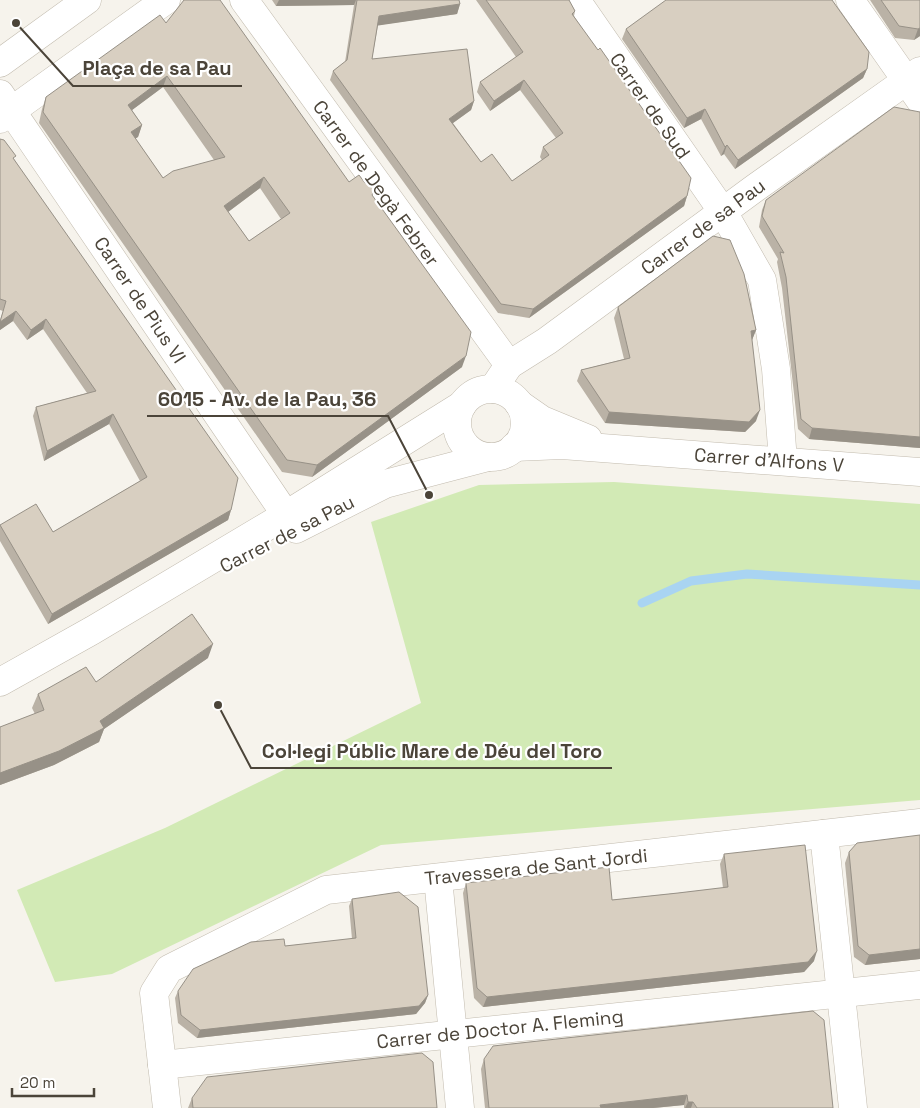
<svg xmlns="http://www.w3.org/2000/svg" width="920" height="1108" viewBox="0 0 920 1108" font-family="'Space Grotesk',sans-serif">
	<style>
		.green { fill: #d2eab5 }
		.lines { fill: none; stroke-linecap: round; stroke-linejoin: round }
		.stream { stroke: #a9d4f2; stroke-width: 9 }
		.minor-casing { stroke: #c2bbae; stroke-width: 29 }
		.minor { stroke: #fff; stroke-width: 28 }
		.wall { fill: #bab2a6; fill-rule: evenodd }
		.shaded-wall { fill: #979187 }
		.building { fill: #d8cfc1; stroke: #979187; fill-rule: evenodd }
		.labels { text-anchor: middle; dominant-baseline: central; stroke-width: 4.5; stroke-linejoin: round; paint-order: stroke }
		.street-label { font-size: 19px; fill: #4b4439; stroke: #fff }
		.leader { fill: none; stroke: #4b4439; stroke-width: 2 }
		.callout-dot { fill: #4b4439; stroke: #fff; stroke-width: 2 }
		.callout-label { font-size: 20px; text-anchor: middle; font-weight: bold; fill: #4b4439; stroke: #fff; stroke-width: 4.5; stroke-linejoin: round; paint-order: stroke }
	</style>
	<rect width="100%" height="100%" fill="#f6f3ec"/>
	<path class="green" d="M614 482 920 504V800L381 845 112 974 55 982 17 890 165 828 421 703 371 522 479 485Z"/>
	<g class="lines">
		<path class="stream" d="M642 603 691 581 747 574 920 585"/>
		<g class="minor-casing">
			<g id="minor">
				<path d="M244 0 509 365"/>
				<path d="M576 0 723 212 762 280 776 369 783 461"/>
				<path d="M850 0 920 100"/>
				<path d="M0 63 87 0"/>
				<path d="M0 94 286 515"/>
				<path d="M0 119 166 0"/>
				<path d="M493 389 509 365 547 341 755 188 920 71"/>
				<circle cx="491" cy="423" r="34"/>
				<path d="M519 404 542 420 588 439"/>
				<path d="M514 447 562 445 920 472"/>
				<path d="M296 529 385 484 488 457"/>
				<path d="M0 682 93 630 286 515 462 405"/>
				<path d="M824 834 853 1108"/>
				<path d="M438 878 460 1108"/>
				<path d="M162 1065 920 985"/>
				<path d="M167 1108 154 993 169 969 326 890 920 823"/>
			</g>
		</g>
		<use href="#minor" class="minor"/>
	</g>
	<g class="wall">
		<path d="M272 0H459L460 4 457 14 378 25 372 59 474 101 471 110 453 123 481 162 512 181 542 160 540 157 543 147 556 138 520 90 490 111 477 92 480 82 516 57 476 0H569L575 11 574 16 687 196 684 206 529 318 498 313 330 80 333 71 345 62 354 5 276 6Z"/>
		<path d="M870 0H920V36L914 40 895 38Z"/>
		<path d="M166 23 349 182 372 195 462 367 312 477 282 472 39 123 42 109 46 97ZM163 87 214 160 163 178 135 138 138 137 142 125 132 110ZM260 188 281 219 249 241 228 212Z"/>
		<path d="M626 29 867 69 863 78 735 169 724 154 721 156 701 119 684 128 622 39Z"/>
		<path d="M920 112V448L809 439 798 429 782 288 777 262 778 259 759 227 762 210 766 200Z"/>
		<path d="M0 139 14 159 231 510 228 520 48 624 0 541V525L53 532 140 481 109 424 44 461 33 416 36 407 87 393 43 329 27 340 13 321 0 330V320L3 311 0 310Z"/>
		<path d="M618 307 756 330 752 340 756 421 745 432 605 423 577 381 581 370 624 359 614 318Z"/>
		<path d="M208 658 104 729 99 742 54 765 0 785V727L35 714 32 708 38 694Z"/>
		<path d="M920 835V959L865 965 854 957 845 863 849 852Z"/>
		<path d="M724 854 814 961 804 972 483 1007 474 998 463 893 466 883 612 900 678 893 723 888 720 864Z"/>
		<path d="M352 899 428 995 425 1003 416 1014 197 1038 178 1023 175 998 178 991 285 946 352 939 349 906Z"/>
		<path d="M484 1059 833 1108H684V1105L654 1108H485L481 1069Z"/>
		<path d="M192 1098 437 1108H188Z"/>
	</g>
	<g class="shaded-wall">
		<path d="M279 0H356L354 5 276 6Z"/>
		<path d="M460 4 457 14 375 26 379 16Z"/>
		<path d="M920 28V36L914 40 918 29Z"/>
		<path d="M867 69 863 78 735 169 738 160Z"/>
		<path d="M167 76 163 87 124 116 128 105Z"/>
		<path d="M524 80 520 90 490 111 494 101Z"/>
		<path d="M474 101 471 110 446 128 449 119Z"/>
		<path d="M705 109 701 119 684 128 687 118Z"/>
		<path d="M142 125 138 137 127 144 131 132Z"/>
		<path d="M727 145 724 154 721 156 725 147Z"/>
		<path d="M264 177 260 188 220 218 224 206Z"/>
		<path d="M687 196 684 206 529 318 533 309Z"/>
		<path d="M16 311 13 321 0 330V322Z"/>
		<path d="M46 319 43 329 27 340 31 330Z"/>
		<path d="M756 330 752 340 751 331Z"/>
		<path d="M466 356 462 367 312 477 317 465Z"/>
		<path d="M760 410 756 421 745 432 605 423 609 412Z"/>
		<path d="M113 414 109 424 44 461 47 451Z"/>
		<path d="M812 428 920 437V448L809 439Z"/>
		<path d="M231 510 228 520 48 624 52 614Z"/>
		<path d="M213 644 208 658 104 729 99 742 54 765 0 785V773L100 721Z"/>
		<path d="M920 949V959L865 965 869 955Z"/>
		<path d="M817 951 814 961 804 972 483 1007 487 997Z"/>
		<path d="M428 995 425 1003 416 1014 197 1038 200 1030Z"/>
		<path d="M687 1095 684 1105 653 1108H599L600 1105Z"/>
		<path d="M688 1102H693L691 1108H685Z"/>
	</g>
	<g class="building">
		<path d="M184 0H220L349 182 359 175 365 183 370 182 375 189 372 195 471 332 466 356 317 465 287 460 43 112 46 97 160 15 166 23ZM167 76 225 157 173 171 163 178 131 132 142 125 128 105ZM264 177 290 213 249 241 224 206Z"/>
		<path d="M357 0H459L460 4 379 16 372 59 467 49 474 101 449 119 481 162 492 154 512 181 549 155 543 147 563 133 524 80 494 101 480 82 523 52 486 0H569L575 11 572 14 598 50 600 48 691 178 687 196 533 309 501 304 333 71 347 60Z"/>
		<path d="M666 0H832L869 52 867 69 738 160 727 145 725 147 705 109 687 118 626 29Z"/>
		<path d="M881 0H920V28L918 29 899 26Z"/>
		<path d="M894 107 920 112V437L812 428 801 419 786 277 780 252 784 253 762 216 766 200Z"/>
		<path d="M0 139 4 140 16 156 13 158 238 478 231 510 52 614 0 525 36 504 53 532 147 477 113 414 47 451 36 407 96 391 46 319 31 330 16 311 0 322 6 301 0 299Z"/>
		<path d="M713 236 730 240 744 274 756 330 751 331 760 410 749 422 609 412 581 370 630 358 618 307Z"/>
		<path d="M192 614 213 644 100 721 104 728 59 751 0 773V727L44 710 38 694 86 667 96 682Z"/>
		<path d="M920 835V949L869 955 858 946 849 852 857 843Z"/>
		<path d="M805 845 817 951 808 962 487 997 477 988 466 883 609 867 612 900 678 893 728 887 724 854Z"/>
		<path d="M399 892 418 907 428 995 419 1006 200 1030 181 1015 178 991 193 969 251 942 284 939 285 946 356 938 352 899Z"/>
		<path d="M813 1011 824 1020 833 1108H697L693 1102H688L687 1095 600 1105 601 1108H489L484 1059 493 1046Z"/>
		<path d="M422 1053 433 1062 437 1108H193L192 1098 207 1077Z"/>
	</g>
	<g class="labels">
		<g class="street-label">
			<text transform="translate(650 106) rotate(55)">Carrer de Sud</text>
			<text transform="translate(376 183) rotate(54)">Carrer de Degà Febrer</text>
			<text transform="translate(703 227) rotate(-36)">Carrer de sa Pau</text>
			<text transform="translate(140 300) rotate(56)">Carrer de Pius VI</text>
			<text transform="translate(769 460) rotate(4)">Carrer d'Alfons V</text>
			<text transform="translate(287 534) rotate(-27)">Carrer de sa Pau</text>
			<text transform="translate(536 867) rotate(-6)">Travessera de Sant Jordi</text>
			<text transform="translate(500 1029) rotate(-6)">Carrer de Doctor A. Fleming</text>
		</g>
	</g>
	<path class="leader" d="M16 23L73 86H242M429 495L388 416H147M218 705L251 768H612"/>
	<g class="callout-dot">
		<circle cx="16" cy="23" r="5"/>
		<circle cx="429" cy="495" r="5"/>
		<circle cx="218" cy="705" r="5"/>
	</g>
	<g class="callout-label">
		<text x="157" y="75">Plaça de sa Pau</text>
		<text x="267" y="406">6015 - Av. de la Pau, 36</text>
		<text x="432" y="758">Col·legi Públic Mare de Déu del Toro</text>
	</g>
	<path d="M12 1088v8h82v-8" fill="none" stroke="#4b4439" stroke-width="2.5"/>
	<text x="20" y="1088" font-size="15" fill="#4b4439" stroke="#ffffff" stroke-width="4" paint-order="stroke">20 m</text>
</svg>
